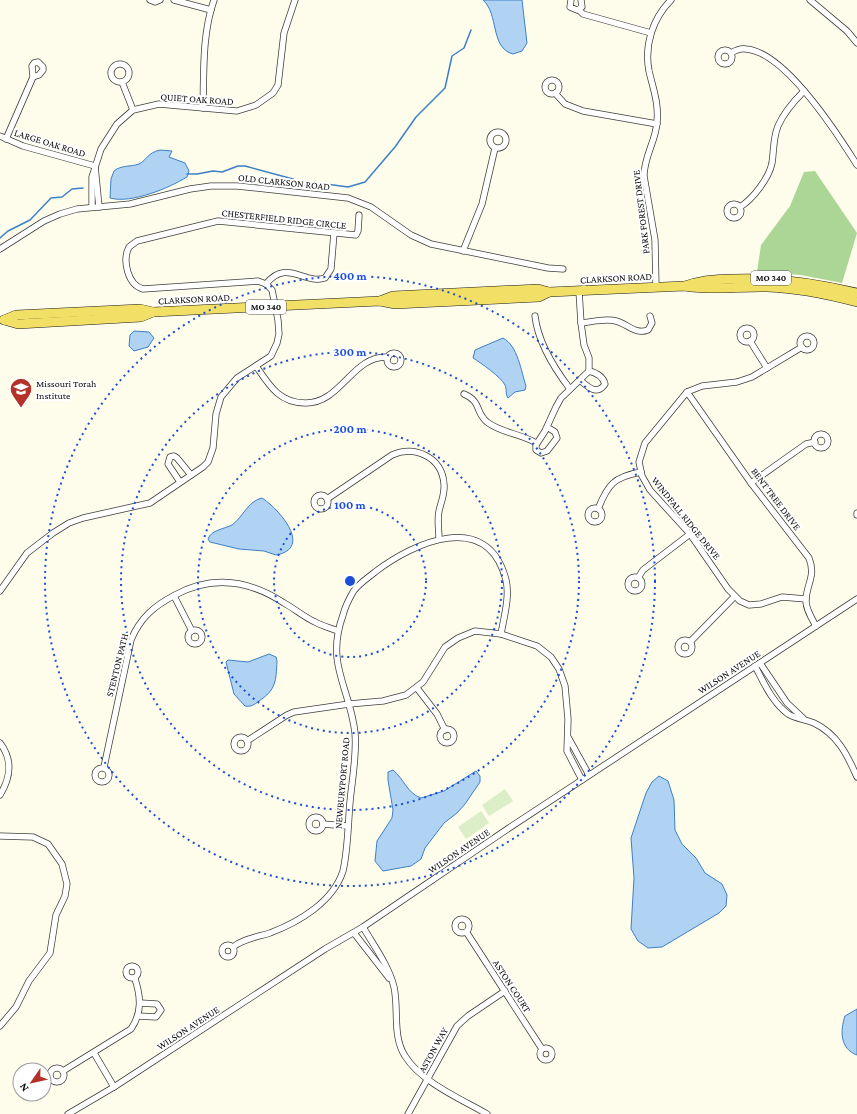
<svg xmlns="http://www.w3.org/2000/svg" width="857" height="1114" viewBox="0 0 857 1114" font-family="'Crimson Pro',serif">
	<style>
		.forest { fill: #acd696 }
		.pitch { fill: #dceec7 }
		.water { fill: #b1d3f3; stroke: #3c80c7 }
		.lines { fill: none; stroke-linecap: round; stroke-linejoin: round }
		.stream { stroke: #3c80c7; stroke-width: 1.5 }
		.street-casing { stroke: #3e3e3e; stroke-width: 7 }
		.primary-casing { stroke: #1c1c1c; stroke-width: 10 }
		.street { stroke: #fff; stroke-width: 5.5 }
		.primary { stroke: #f2df66; stroke-width: 9 }
		.ring { fill: none; stroke: #1d4ed8; stroke-width: 2; stroke-dasharray: 2 4 }
		.labels { text-anchor: middle; dominant-baseline: central; stroke-width: 4; stroke-linejoin: round; paint-order: stroke }
		.shield { fill: #fff; stroke: #545454; stroke-width: 1 }
		.shield-label { font-size: 9px; font-weight: bold; fill: #0b0b0b }
		.street-label { font-size: 10px; fill: #0b0b0b; stroke: #fff }
		.poi-label { font-size: 10px; fill: #0b0b0b; stroke: #fff; text-anchor: start }
		.centre { fill: #1d4ed8; stroke: #fff; stroke-width: 2 }
		.ring-label { font-size: 12px; text-anchor: middle; font-weight: bold; fill: #1d4ed8; stroke: #fff; stroke-width: 4; stroke-linejoin: round; paint-order: stroke }
	</style>
	<rect width="100%" height="100%" fill="#fefcea"/>
	<path class="forest" d="M815 171 857 233 842 283 801 275 757 272 761 245 790 206 804 172Z"/>
	<g class="pitch">
		<path d="M505 789 513 801 489 816 482 805Z"/>
		<path d="M481 811 489 823 466 839 458 827Z"/>
	</g>
	<g class="water">
		<path d="M483 0H522L527 43 522 51 513 54C490 48 499 14 483 0Z"/>
		<path d="M160 150 172 151 169 157 185 163 189 171 187 177C169 188 131 204 110 198L111 179 114 171C121 165 130 167 139 164 147 160 147 153 160 150Z"/>
		<path d="M134 331 149 332 154 338 148 347 134 351 129 346 130 335Z"/>
		<path d="M503 338C518 346 521 371 526 386L525 390 515 392 508 398C505 393 507 389 505 385 501 377 481 363 473 358L475 350Z"/>
		<path d="M262 498C278 508 314 548 276 555L264 551 239 549 210 542 208 539C211 530 224 529 232 525 243 517 248 501 262 498Z"/>
		<path d="M269 654 276 657 277 661C276 681 276 690 259 701 254 705 251 707 245 706L234 694 226 662 228 660 248 662Z"/>
		<path d="M393 770C404 779 407 793 421 798L444 791 476 771 480 776V782L465 804 457 813 444 823 425 848 421 859 411 866 383 871 375 861 377 841 392 818 393 810 388 780V772Z"/>
		<path d="M659 776 668 781 674 800 675 830 682 844 696 858 705 873 722 884 727 895 726 906 719 913 662 947 648 948 638 941 631 929 634 878 631 838 646 793 652 782Z"/>
		<path d="M857 1009V1055C840 1049 840 1031 845 1016Z"/>
	</g>
	<g class="lines">
		<g class="stream">
			<path d="M187 174H197L213 171 222 172 238 166H245L293 179 305 186 326 184 348 187 365 182 395 147 416 117 445 88 452 56 464 48 471 30"/>
			<path d="M0 238 8 231 30 220 51 198 62 197 72 189 83 188"/>
		</g>
		<g class="street-casing">
			<g id="street">
				<path d="M150 0 155 2 160 0"/>
				<path d="M174 0 211 10"/>
				<path d="M571 0 570 7 577 10 582 7 581 0"/>
				<path d="M810 0 847 31 857 43"/>
				<path d="M579 10 583 14 651 33"/>
				<circle cx="725" cy="57" r="7"/>
				<path d="M731 53C736 50 740 48 746 49 785 52 837 133 857 165"/>
				<circle cx="120" cy="73" r="9"/>
				<circle cx="552" cy="87" r="7"/>
				<path d="M122 82 133 110"/>
				<path d="M555 93 565 104 583 111 657 124"/>
				<path d="M203 108C204 72 202 34 214 0"/>
				<circle cx="498" cy="140" r="8"/>
				<path d="M0 136 23 146 95 166"/>
				<path d="M6 139 33 77 32 66 34 63 38 62 43 67V70L39 75 33 77"/>
				<path d="M95 166 99 207"/>
				<circle cx="734" cy="211" r="7"/>
				<path d="M92 207V177L101 149 117 124 133 110 159 104 237 111 256 105 273 93 278 85 284 33 295 0"/>
				<path d="M740 207C753 199 769 178 772 163 774 150 773 138 778 126 784 112 794 101 804 91"/>
				<path d="M0 249 44 221 60 214 77 209 130 204 190 189 211 186H237L348 198 371 207 411 235 431 244 548 268 563 269"/>
				<path d="M463 251 482 204 495 148"/>
				<path d="M266 284C287 258 304 285 325 278L331 269 334 233"/>
				<path d="M656 287 655 240 644 176C644 156 656 141 657 122 659 104 653 88 649 71 644 45 653 18 671 0"/>
				<path d="M535 316C538 343 554 368 570 389"/>
				<path d="M581 323C592 322 605 318 616 321 628 324 635 335 648 330L652 323 650 316"/>
				<circle cx="747" cy="335" r="7"/>
				<circle cx="807" cy="343" r="7"/>
				<path d="M750 341 767 368"/>
				<path d="M802 347 752 377 737 382 702 386 687 392 645 443 639 462 642 476 650 490 690 534 728 589 740 601 749 605 761 604 782 597 806 599"/>
				<circle cx="394" cy="360" r="7"/>
				<path d="M256 366C269 385 279 403 305 403 341 404 352 355 388 357"/>
				<path d="M580 380C588 387 597 396 605 384 603 376 597 373 589 371"/>
				<path d="M687 392 751 483 809 558C816 576 807 583 806 599 805 608 812 619 816 626"/>
				<path d="M464 394C482 402 475 412 487 422 501 433 522 434 536 443"/>
				<path d="M547 427 555 432 557 438 547 451 541 453 536 450V445L545 431 556 407 561 398 589 371V358L584 345 581 323 579 291"/>
				<circle cx="821" cy="441" r="7"/>
				<path d="M180 482 168 464 170 457 174 456 177 458 191 475"/>
				<path d="M751 483 806 444 815 442"/>
				<circle cx="321" cy="502" r="7"/>
				<path d="M327 499 392 455C415 445 442 457 444 484 445 494 441 502 439 511 437 520 439 530 439 539"/>
				<circle cx="595" cy="515" r="7"/>
				<path d="M598 509C608 484 614 477 641 472"/>
				<path d="M857 513V515"/>
				<circle cx="635" cy="584" r="7"/>
				<path d="M638 578 643 570 690 534"/>
				<path d="M0 591 27 553 53 533 69 523 83 518 150 503 203 467 208 462 213 448 216 414 221 397 237 378 271 356 277 343 279 334 278 320 272 290 266 284 258 281 143 289C128 285 122 261 129 247L137 241 218 221 356 235 358 231 359 215"/>
				<path d="M174 596 192 631"/>
				<circle cx="195" cy="637" r="7"/>
				<circle cx="685" cy="647" r="7"/>
				<path d="M690 642 734 597"/>
				<path d="M760 663 787 703 803 718"/>
				<path d="M755 666C764 683 772 702 788 714 796 719 805 719 814 723 837 734 847 754 857 777"/>
				<path d="M417 688 437 714 445 730"/>
				<circle cx="447" cy="736" r="7"/>
				<path d="M568 737 589 775"/>
				<circle cx="241" cy="744" r="7"/>
				<path d="M247 741 287 715 294 712 349 704 383 701 406 695 423 682 445 647 458 638 475 631 501 634 537 646 551 657 559 669 565 686 568 719 567 751 582 780"/>
				<path d="M0 743C13 760 11 777 0 795"/>
				<path d="M104 767 131 640C140 618 154 606 175 595 212 575 249 580 284 603 295 609 304 617 315 622 322 626 331 628 338 631"/>
				<circle cx="102" cy="775" r="7"/>
				<circle cx="316" cy="824" r="7"/>
				<path d="M323 824 347 826"/>
				<path d="M0 836 33 837 48 844 62 864 67 884 65 896 56 915 50 953 29 981 16 1007 0 1026"/>
				<circle cx="462" cy="926" r="7"/>
				<path d="M363 927C374 946 389 966 394 987 399 1009 392 1036 405 1056 421 1082 461 1099 487 1114"/>
				<path d="M354 933 389 978"/>
				<path d="M467 933 542 1049"/>
				<circle cx="228" cy="951" r="6"/>
				<path d="M233 947C243 939 257 937 270 933 299 922 333 902 343 871 348 849 348 825 350 802 352 780 357 755 355 733 350 687 325 665 343 615 345 607 349 599 353 592 358 584 368 578 375 572 414 542 488 509 506 580 510 596 504 617 501 634"/>
				<circle cx="132" cy="972" r="6"/>
				<path d="M138 1016 156 1017 161 1010 157 1004 140 1003"/>
				<circle cx="546" cy="1054" r="6"/>
				<path d="M94 1053 114 1087"/>
				<circle cx="57" cy="1075" r="7"/>
				<path d="M63 1071 131 1029C142 1013 141 997 135 979"/>
				<path d="M68 1114 114 1087 325 949 363 927 509 828 857 599"/>
				<path d="M408 1114 457 1026 468 1016 505 991"/>
			</g>
		</g>
		<g class="primary-casing">
			<g id="primary">
				<path d="M685 286C701 280 716 279 733 279 776 277 815 283 857 293"/>
				<path d="M380 301 393 296 538 289 549 292 685 286C712 291 740 286 767 287 798 288 827 294 857 302"/>
				<path d="M4 320 16 315 140 309 153 312 380 301 395 304 539 297 549 292"/>
				<path d="M4 320 18 324 141 317 153 312"/>
			</g>
		</g>
		<use href="#street" class="street"/>
		<use href="#primary" class="primary"/>
	</g>
	<g class="ring">
		<circle cx="350" cy="581" r="76"/>
		<circle cx="350" cy="581" r="152"/>
		<circle cx="350" cy="581" r="229"/>
		<circle cx="350" cy="581" r="305"/>
	</g>
	<defs>
		<g id="school-pin" transform="scale(1.15)"><path d="M0 17L-7.5 6A9.5 9.5 0 1 1 7.5 6Z" fill="#b4322a" stroke="#fff"/><path d="M0-5L7-2L0 1L-7-2ZM-4 1L0 2.5L4 1V4Q0 6-4 4Z" fill="#fff"/></g>
	</defs>
	<g fill-rule="evenodd">
		<use href="#school-pin" x="21" y="389"/>
	</g>
	<g class="labels">
		<g class="shield">
			<rect x="751" y="271" width="40" height="14" rx="3"/>
			<rect x="246" y="300" width="40" height="14" rx="3"/>
		</g>
		<g class="shield-label">
			<text x="771" y="278">MO 340</text>
			<text x="266" y="307">MO 340</text>
		</g>
		<g class="street-label">
			<text transform="translate(197 99) rotate(4)">QUIET OAK ROAD</text>
			<text transform="translate(50 143) rotate(17)">LARGE OAK ROAD</text>
			<text transform="translate(284 182) rotate(6)">OLD CLARKSON ROAD</text>
			<text transform="translate(641 212) rotate(-97)">PARK FOREST DRIVE</text>
			<text transform="translate(284 219) rotate(6)">CHESTERFIELD RIDGE CIRCLE</text>
			<text transform="translate(616 278) rotate(-3)">CLARKSON ROAD</text>
			<text transform="translate(194 299) rotate(-3)">CLARKSON ROAD</text>
			<text transform="translate(776 499) rotate(53)">BENT TREE DRIVE</text>
			<text transform="translate(686 518) rotate(51)">WINDFALL RIDGE DRIVE</text>
			<text transform="translate(117 665) rotate(-76)">STENTON PATH</text>
			<text transform="translate(729 672) rotate(-33)">WILSON AVENUE</text>
			<text transform="translate(342 783) rotate(-85)">NEWBURYPORT ROAD</text>
			<text transform="translate(459 851) rotate(-34)">WILSON AVENUE</text>
			<text transform="translate(512 986) rotate(57)">ASTON COURT</text>
			<text transform="translate(188 1028) rotate(-33)">WILSON AVENUE</text>
			<text transform="translate(433 1050) rotate(-61)">ASTON WAY</text>
		</g>
		<g class="poi-label">
			<text x="36" y="383">Missouri Torah<tspan x="36" dy="12">Institute</tspan></text>
		</g>
	</g>
	<circle cx="350" cy="581" r="6" class="centre"/>
	<g class="ring-label">
		<text x="350" y="280">400 m</text>
		<text x="350" y="356">300 m</text>
		<text x="350" y="433">200 m</text>
		<text x="350" y="509">100 m</text>
	</g>
	<g transform="translate(32 1082) rotate(236)"><circle r="19" fill="#ffffff" stroke="#9d9d9d"/>
	<path d="M0-3L7 15L0 10L-7 15Z" fill="#b4322a"/>
	<text y="-6" font-size="11" font-weight="bold" text-anchor="middle" fill="#0b0b0b">N</text>
	</g>
</svg>
